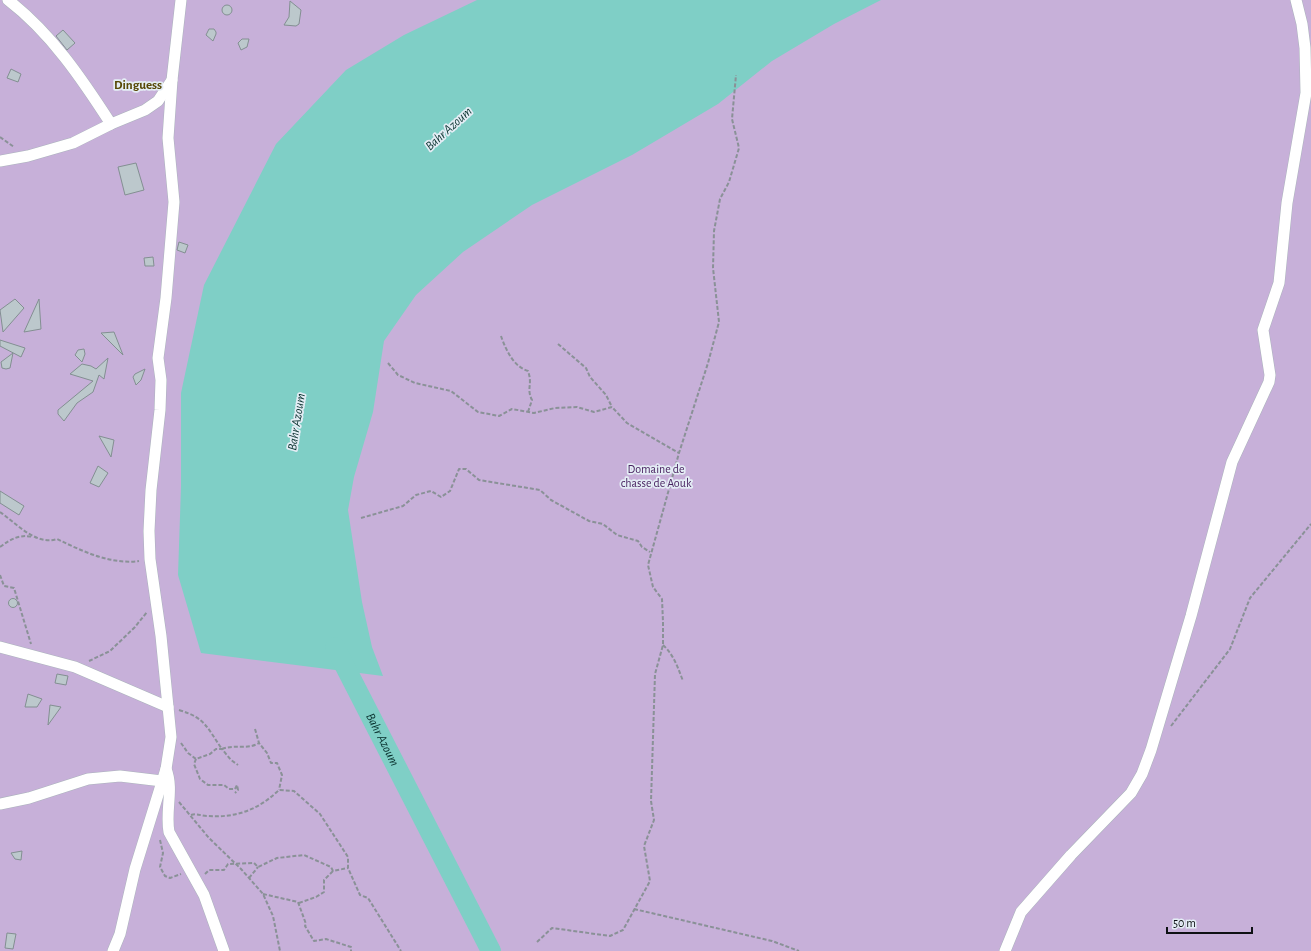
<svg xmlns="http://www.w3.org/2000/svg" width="1311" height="951" viewBox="0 0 1311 951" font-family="'Alegreya Sans',sans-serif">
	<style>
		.green { fill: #c7b0d9 }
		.water { fill: #7fcfc6 }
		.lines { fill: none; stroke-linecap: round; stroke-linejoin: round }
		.river { stroke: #7fcfc6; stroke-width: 20 }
		.building { fill: #bcc8cc; stroke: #838f92 }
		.minor-casing { stroke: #abb3bc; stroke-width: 12 }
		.path { stroke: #8a9197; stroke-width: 2; stroke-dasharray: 4 2; stroke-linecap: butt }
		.minor { stroke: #fff; stroke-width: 11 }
		.labels { text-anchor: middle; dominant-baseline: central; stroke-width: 3.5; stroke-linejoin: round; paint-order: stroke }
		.park-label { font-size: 12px; fill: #492361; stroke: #e4edf5 }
		.neighbourhood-label { font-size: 13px; font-weight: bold; fill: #584907; stroke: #e4edf5 }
		.water-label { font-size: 13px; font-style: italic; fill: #09312e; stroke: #e4edf5 }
	</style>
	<rect width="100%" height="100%" fill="#e4edf5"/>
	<rect class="green" x="0" y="0" width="1311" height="951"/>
	<path class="water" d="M477 0H881L834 24 772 61 718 104 632 155 532 205 463 252 416 295 384 341 373 412 354 477 348 510 362 602 372 647 383 676 201 653 178 575 181 487V393L204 285 276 144 346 70 404 35Z"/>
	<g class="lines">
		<path class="river" id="s1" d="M335 647 491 951"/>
	</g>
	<g class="building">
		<path d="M290 1 301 10 299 24 296 26 284 25 289 17Z"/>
		<circle cx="227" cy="10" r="5"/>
		<path d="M209 29H214L216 32V34L213 41 206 35Z"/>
		<path d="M63 30 75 43 67 50 56 36Z"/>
		<path d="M242 39H249L247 47 241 50 238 43Z"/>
		<path d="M11 69 21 74 18 82 7 78Z"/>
		<path d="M136 163 144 190 125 195 118 167Z"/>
		<path d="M179 242 188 245 185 253 177 250Z"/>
		<path d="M153 257 154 266H145L144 258Z"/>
		<path d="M15 299 24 308 3 332 0 310Z"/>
		<path d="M39 299 41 329 24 332Z"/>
		<path d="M114 332 123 355 101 333Z"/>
		<path d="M0 340 25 348 21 357 0 346Z"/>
		<path d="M84 349 85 354 82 362 75 355 78 350Z"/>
		<path d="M13 353 10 368 6 369 2 368 1 362Z"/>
		<path d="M108 358 104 379 99 375 93 392 77 403 64 421 58 414V410L93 381 70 374 82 364 91 366 96 369Z"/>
		<path d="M145 369 141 380 136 385 133 377 135 374Z"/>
		<path d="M99 436 114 440 111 457Z"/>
		<path d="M98 466 108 473 99 487 90 483Z"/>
		<path d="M0 491 24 506 19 515 0 503Z"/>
		<circle cx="13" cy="603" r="4.5"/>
		<path d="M57 674 68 676 66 685 55 683Z"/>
		<path d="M28 694 42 699 37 707H25Z"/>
		<path d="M50 705 61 707 48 725Z"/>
		<path d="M22 851 21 860 15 859 11 853Z"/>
		<path d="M7 933 16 934 13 949 5 948Z"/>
	</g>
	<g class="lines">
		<g class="minor-casing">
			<g id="minor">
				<path d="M8 0C51 33 82 79 111 124"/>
				<path d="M0 161 28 156 73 143 111 124 145 110 158 101 172 80 181 0"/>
				<path d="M0 647 75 667 168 707"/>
				<path d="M166 769C174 789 165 811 169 832L204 895 224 951"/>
				<path d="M0 804 29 798 88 779 120 776 162 781"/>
				<path d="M113 951 120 934 135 869 166 769 171 737 161 636 150 559 149 531 151 490 160 410 161 380 158 358 166 298 174 202 168 138 172 80"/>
				<path d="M1005 951 1021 912 1071 855 1131 793 1142 774 1151 750 1191 616 1232 462 1269 382 1270 375 1263 330 1279 283 1287 203 1306 93 1305 48 1302 24 1296 0"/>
			</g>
		</g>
		<g class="path">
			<path d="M0 137 14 147"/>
			<path d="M501 336C506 350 513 366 528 371 533 385 526 388 532 400L528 412"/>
			<path d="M558 344 586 368 590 377 606 395 612 407"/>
			<path d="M388 363 398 375 415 383 451 391 478 412 499 416 512 409 534 413 555 408 577 407 594 412 612 407 627 423 679 453"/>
			<path d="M0 512C16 523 36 546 57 539 82 551 111 565 139 561"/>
			<path d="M361 518 403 506 416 495 431 491 441 497 450 491 459 469H466L479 480 540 490 551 500 589 521 603 524 617 535 638 541 642 547 650 552"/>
			<path d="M0 547C11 539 19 534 33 537"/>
			<path d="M0 575 4 586 14 588 31 644"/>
			<path d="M663 645C674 655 678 668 683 681"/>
			<path d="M89 661 110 651 135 627 147 612"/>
			<path d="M179 710C206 718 207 728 222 749 235 744 248 750 259 743"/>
			<path d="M1171 726 1230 649 1250 598 1311 524"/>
			<path d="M255 729 259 743 267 753 271 763H277L282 775 279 790"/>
			<path d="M181 743 188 753 196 759 210 754 216 749H222L231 760 238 765"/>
			<path d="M196 759 194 764 200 779 208 785H224L229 789H235L237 785 238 790 235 793"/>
			<path d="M179 802 209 838 241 869 263 894 273 916 280 951"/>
			<path d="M191 815C197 813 201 816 207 816 236 818 258 810 279 790L294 791 320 814 348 857V868L360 895 368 898 401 951"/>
			<path d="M160 840 163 853 160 867 165 876 170 878 181 874"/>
			<path d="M205 874 209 870H224L228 864 254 863 258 867 277 858 304 855 331 867 333 871 348 868"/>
			<path d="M249 878 258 867"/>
			<path d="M263 894 298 902 306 924 305 926 314 941 326 939 351 947V951"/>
			<path d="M299 903 316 897 324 892V880L333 871"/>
			<path d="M634 909 772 941 799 951"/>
			<path d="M537 942 552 928 610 936 623 930 650 881 644 846 654 820 651 801 655 674 663 645V622L662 599 653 587 648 565 679 453 708 363 719 322 713 268 714 231 720 199 729 182 739 148 732 119 736 75"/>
		</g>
		<use href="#minor" class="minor"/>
	</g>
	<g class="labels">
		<g class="park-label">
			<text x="656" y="469">Domaine de<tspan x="656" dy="14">chasse de Aouk</tspan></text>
		</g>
		<g class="neighbourhood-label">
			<text x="138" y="85">Dinguess</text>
		</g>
		<g class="water-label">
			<text transform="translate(449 129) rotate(-42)">Bahr Azoum</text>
			<text transform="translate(297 422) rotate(-81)">Bahr Azoum</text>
			<text stroke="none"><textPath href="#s1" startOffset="104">Bahr Azoum</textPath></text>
		</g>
	</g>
	<path d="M1167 927v6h85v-6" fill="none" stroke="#0e1114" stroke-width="2"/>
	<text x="1173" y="927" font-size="12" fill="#0e1114" stroke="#e4edf5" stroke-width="3" paint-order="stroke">50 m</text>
</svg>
